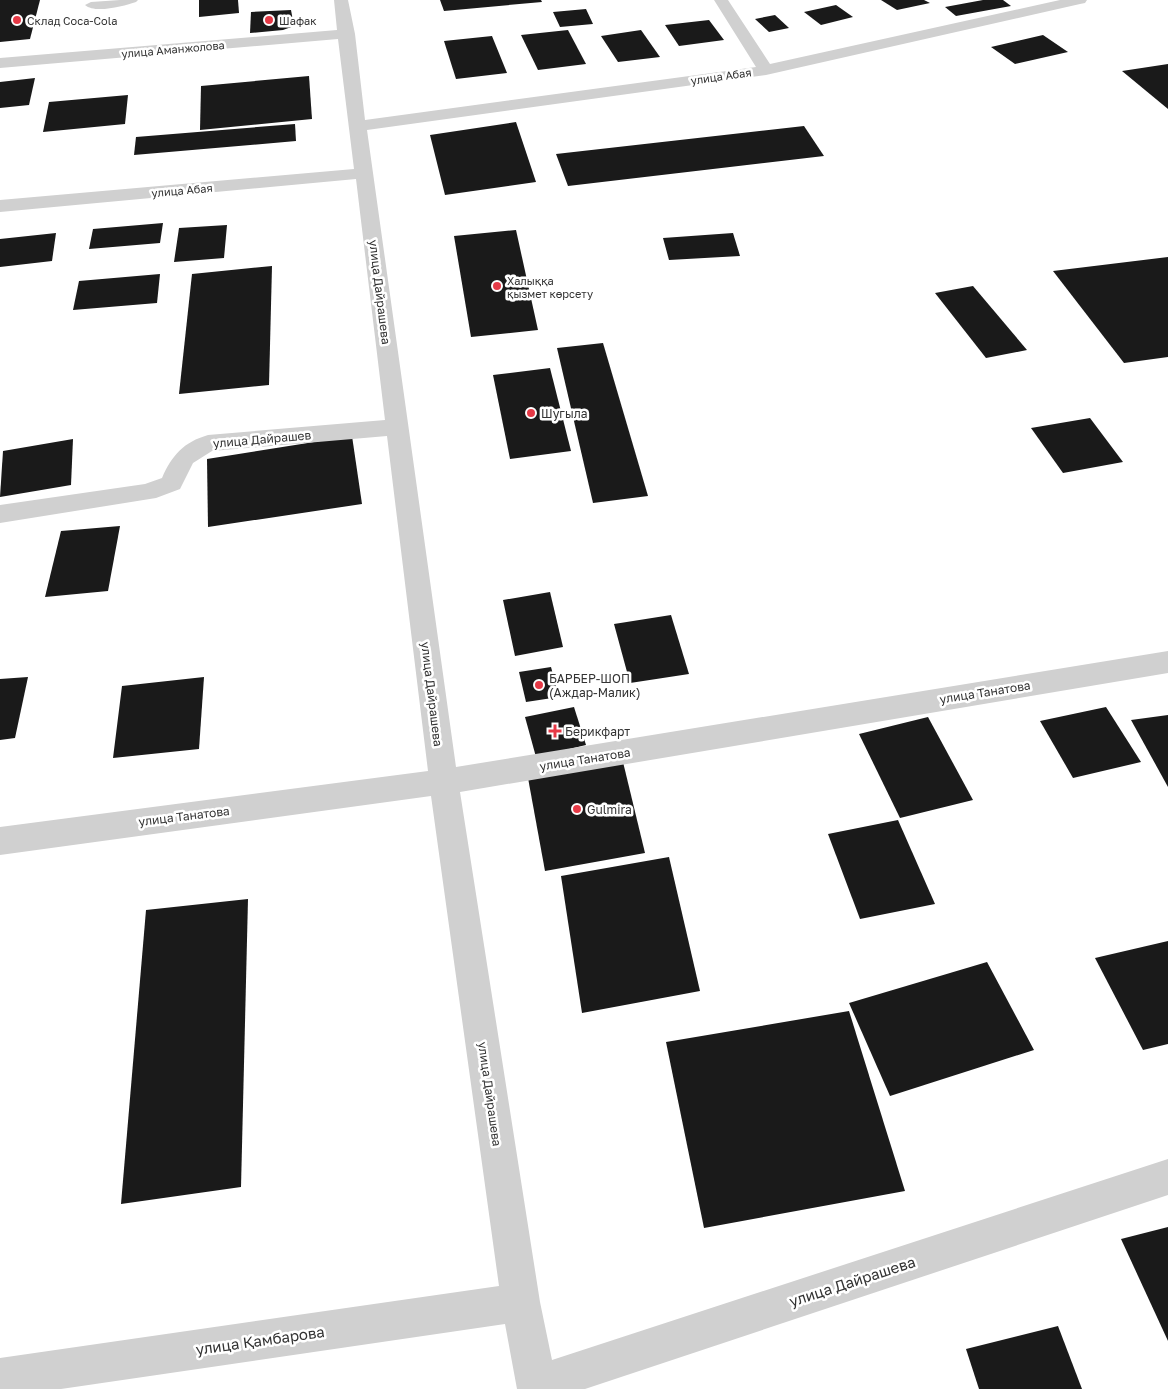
<svg xmlns="http://www.w3.org/2000/svg" width="1168" height="1389" viewBox="0 0 1168 1389" font-family="'Golos Text',sans-serif">
	<style>
		.building { fill: #1a1a1a }
		.lines { fill: none; stroke-linecap: round; stroke-linejoin: round }
		.lane { fill: #d0d0d0; fill-rule: evenodd }
		.street { fill: #d0d0d0; fill-rule: evenodd }
		.poi-dot { fill: #e63946; stroke: #fff; stroke-width: 2 }
		.labels { text-anchor: middle; dominant-baseline: central; stroke-width: 5; stroke-linejoin: round; paint-order: stroke }
		.far-poi-label { font-size: 11px; fill: #333; stroke: #fff; text-anchor: start }
		.far-street-label { font-size: 11px; fill: #333; stroke: #fff }
		.street-label { font-size: 12px; fill: #333; stroke: #fff }
		.poi-label { font-size: 12px; fill: #333; stroke: #fff; text-anchor: start }
		.near-street-label { font-size: 15px; fill: #333; stroke: #fff }
	</style>
	<rect width="100%" height="100%" fill="#fff"/>
	<g class="building">
		<path d="M0 0H40L30 39 0 42Z"/>
		<path d="M199 0H238L239 13 199 17Z"/>
		<path d="M440 0H541L542 2 444 11Z"/>
		<path d="M881 0H924L930 3 897 10Z"/>
		<path d="M983 0H1003L1011 6 956 16 945 7Z"/>
		<path d="M836 5 853 17 821 25 804 12Z"/>
		<path d="M586 9 593 24 560 27 553 12Z"/>
		<path d="M291 10 294 26 283 30 250 33 251 12Z"/>
		<path d="M775 15 789 28 769 32 755 19Z"/>
		<path d="M709 20 724 40 679 46 665 25Z"/>
		<path d="M568 30 586 64 538 70 521 35Z"/>
		<path d="M641 30 660 57 618 62 601 36Z"/>
		<path d="M1043 35 1068 52 1015 64 991 47Z"/>
		<path d="M492 36 507 73 456 79 444 41Z"/>
		<path d="M1168 64V109L1122 71Z"/>
		<path d="M309 76 312 119 200 130 201 86Z"/>
		<path d="M35 78 29 105 0 108V82Z"/>
		<path d="M128 95 125 124 43 132 49 102Z"/>
		<path d="M516 122 536 182 445 195 430 135Z"/>
		<path d="M295 124 296 141 134 155 136 137Z"/>
		<path d="M804 126 824 156 568 186 556 154Z"/>
		<path d="M163 223 160 243 89 249 93 229Z"/>
		<path d="M227 225 224 258 174 262 179 228Z"/>
		<path d="M516 230 538 330 471 337 454 236Z"/>
		<path d="M56 233 52 261 0 267V239Z"/>
		<path d="M733 233 740 256 669 260 663 238Z"/>
		<path d="M1168 257V357L1124 363 1053 271Z"/>
		<path d="M272 266 269 385 179 394 192 274Z"/>
		<path d="M160 274 157 303 73 310 79 281Z"/>
		<path d="M973 286 1027 350 986 358 935 293Z"/>
		<path d="M603 343 648 496 593 503 557 348Z"/>
		<path d="M550 368 571 451 510 459 493 375Z"/>
		<path d="M1090 418 1123 462 1063 473 1031 428Z"/>
		<path d="M352 436 362 504 208 527 207 459Z"/>
		<path d="M73 439 71 485 0 497 3 451Z"/>
		<path d="M120 526 108 591 45 597 61 531Z"/>
		<path d="M550 592 563 647 515 656 503 600Z"/>
		<path d="M671 615 689 674 630 683 614 624Z"/>
		<path d="M551 667 559 697 526 702 519 672Z"/>
		<path d="M28 677 15 738 0 740V679Z"/>
		<path d="M204 677 199 749 113 758 122 686Z"/>
		<path d="M574 707 586 745 536 757 525 717Z"/>
		<path d="M1106 707 1141 762 1073 778 1040 721Z"/>
		<path d="M1168 715V787L1131 720Z"/>
		<path d="M928 717 973 800 900 818 859 734Z"/>
		<path d="M623 762 645 853 545 871 528 778Z"/>
		<path d="M898 820 935 904 860 919 828 834Z"/>
		<path d="M669 857 700 991 582 1013 561 876Z"/>
		<path d="M248 899 241 1187 121 1204 146 910Z"/>
		<path d="M1168 941V1044L1143 1050 1095 958Z"/>
		<path d="M987 962 1034 1050 890 1096 849 1003Z"/>
		<path d="M849 1011 905 1191 704 1228 666 1042Z"/>
		<path d="M1168 1227V1341L1121 1239Z"/>
		<path d="M1058 1326 1082 1389H979L966 1349Z"/>
	</g>
	<g class="lines">
		<path class="lane" d="M120 0H138L136 2C124 6 95 14 85 5L91 2Z"/>
		<path class="street" d="M334 0H348L355 34 365 120 756 67 714 0H728L770 64 1060 0H1087L1085 3 1080 4 766 75 367 130 456 767 1168 651V673L460 792 540 1302 552 1360 1168 1159V1195L585 1389H517L505 1324 61 1389H0V1358L499 1286 431 796 0 855V827L428 771 387 436 212 451 193 463 180 489 156 498 0 523V505L145 484 162 478C172 455 184 442 208 435L385 420 356 179 0 212V200L354 169 338 39 0 68V58L337 30Z"/>
	</g>
	<g class="poi-dot">
		<circle cx="17" cy="20" r="5"/>
		<circle cx="269" cy="20" r="5"/>
		<circle cx="497" cy="286" r="5"/>
		<circle cx="531" cy="413" r="5"/>
		<circle cx="539" cy="685" r="5"/>
		<path d="M552.5 723.5h5v5h5v5h-5v5h-5v-5h-5v-5h5z"/>
		<circle cx="577" cy="809" r="5"/>
	</g>
	<g class="labels">
		<g class="far-poi-label">
			<text x="27" y="20">Склад Coca-Cola</text>
			<text x="279" y="20">Шафак</text>
			<text x="507" y="280">Халыққа<tspan x="507" dy="13">қызмет көрсету</tspan></text>
		</g>
		<g class="far-street-label">
			<text transform="translate(173 49) rotate(-5)">улица Аманжолова</text>
			<text transform="translate(721 76) rotate(-8)">улица Абая</text>
			<text transform="translate(182 190) rotate(-5)">улица Абая</text>
		</g>
		<g class="street-label">
			<text transform="translate(380 292) rotate(83)">улица Дайрашева</text>
			<text transform="translate(262 439) rotate(-5)">улица Дайрашев</text>
			<text transform="translate(985 692) rotate(-9)">улица Танатова</text>
			<text transform="translate(432 694) rotate(83)">улица Дайрашева</text>
			<text transform="translate(585 759) rotate(-9)">улица Танатова</text>
			<text transform="translate(184 816) rotate(-7)">улица Танатова</text>
			<text transform="translate(490 1094) rotate(82)">улица Дайрашева</text>
		</g>
		<g class="poi-label">
			<text x="541" y="413">Шугыла</text>
			<text x="549" y="678">БАРБЕР-ШОП<tspan x="549" dy="14">(Аждар-Малик)</tspan></text>
			<text x="565" y="731">Берикфарт</text>
			<text x="587" y="809">Gulmira</text>
		</g>
		<g class="near-street-label">
			<text transform="translate(852 1281) rotate(-18)">улица Дайрашева</text>
			<text transform="translate(260 1340) rotate(-8)">улица Қамбарова</text>
		</g>
	</g>
</svg>
